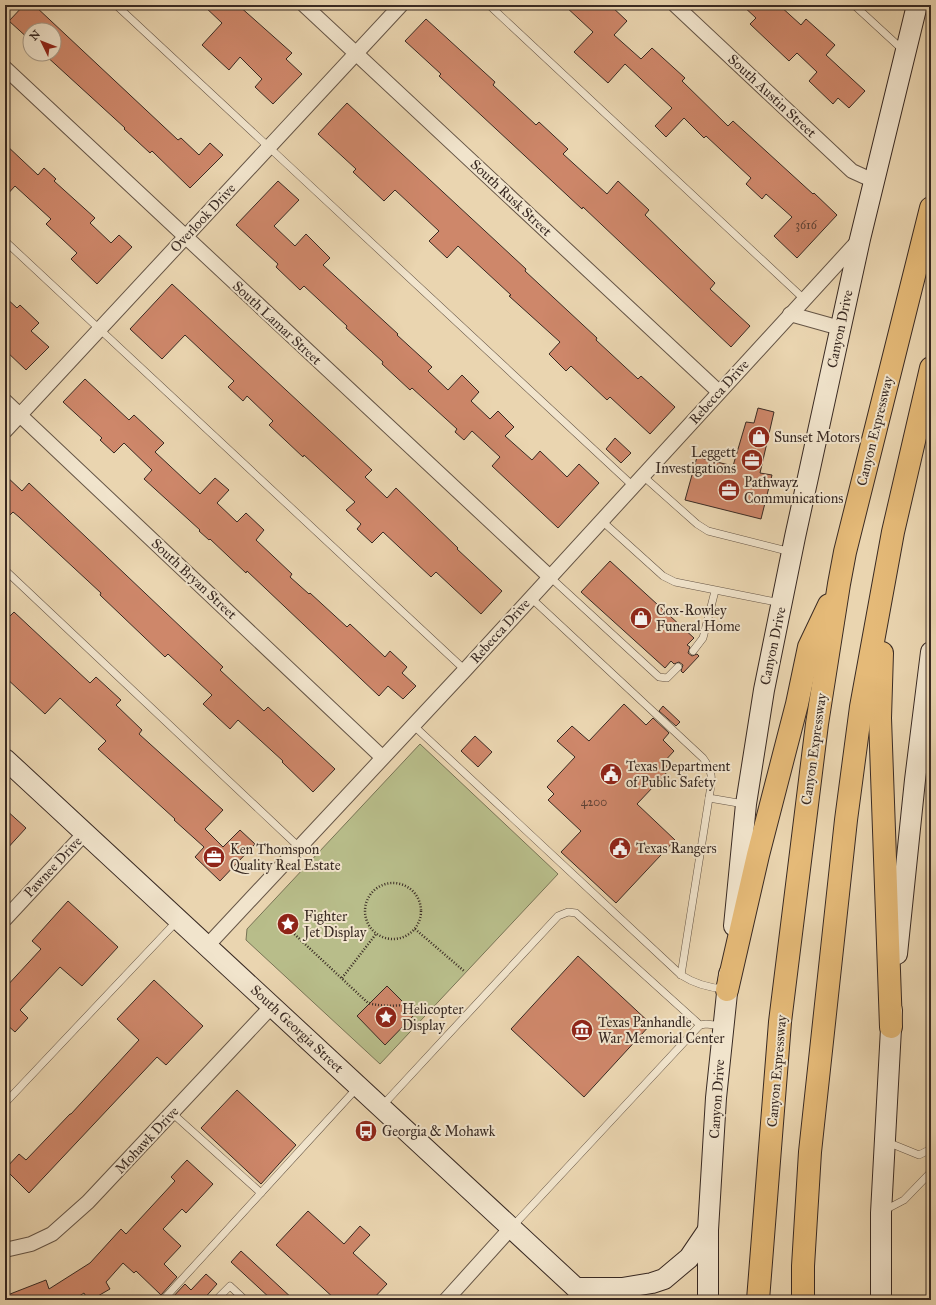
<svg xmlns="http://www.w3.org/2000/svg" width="936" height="1305" viewBox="0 0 936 1305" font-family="'IM FELL Great Primer',serif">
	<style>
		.green { fill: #b8bd8a; stroke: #787456 }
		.building { fill: #ce876a; stroke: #392a23 }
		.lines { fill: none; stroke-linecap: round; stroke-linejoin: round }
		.lane-casing { stroke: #655546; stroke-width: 8 }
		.street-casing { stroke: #655546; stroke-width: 16 }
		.secondary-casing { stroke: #392a23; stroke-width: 22 }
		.highway-casing { stroke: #392a23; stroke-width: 24 }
		.path { stroke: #392a23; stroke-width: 2.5; stroke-dasharray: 1 2; stroke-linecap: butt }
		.lane { stroke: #f1e4cc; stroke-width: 7 }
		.street { stroke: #f1e4cc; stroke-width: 14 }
		.secondary { stroke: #f1e4cc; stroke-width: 20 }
		.highway { stroke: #e5ba78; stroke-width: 22 }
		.labels { text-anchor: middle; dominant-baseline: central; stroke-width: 4; stroke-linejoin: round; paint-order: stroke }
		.number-label { font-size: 12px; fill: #5e4135 }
		.street-label { font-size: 14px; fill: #392a23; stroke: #f1e4cc }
		.poi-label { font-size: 14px; fill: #392a23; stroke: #f1e4cc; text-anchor: start }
	</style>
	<rect width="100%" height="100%" fill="#ead5b0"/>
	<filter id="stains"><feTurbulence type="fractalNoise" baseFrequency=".005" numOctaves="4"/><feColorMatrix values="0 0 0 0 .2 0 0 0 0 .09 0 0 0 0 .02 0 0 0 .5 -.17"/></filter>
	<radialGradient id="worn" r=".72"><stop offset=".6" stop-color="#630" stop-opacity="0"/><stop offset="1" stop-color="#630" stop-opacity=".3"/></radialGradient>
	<path class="green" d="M420 744 558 874 380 1064 246 940 247 929Z"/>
	<g class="building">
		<path d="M24 5H34L178 140 181 138 199 155 210 143 223 155 190 188 152 151 150 153 124 129 125 128 44 54H54V30H30V40L9 21Z"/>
		<path d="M203 5H238L292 53 286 59 302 74 273 104 255 87 262 79 240 57 229 70 202 45 222 23Z"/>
		<path d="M564 5H610L627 21 614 35 641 59 652 48 685 78 682 81 728 126 733 121 813 194 814 193 837 215 797 258 774 236 792 217 766 194 762 199 746 184 751 178 706 136 704 138 684 118 666 137 655 126 672 108 625 64 608 83 574 52 593 32Z"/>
		<path d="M742 5H779L801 25 806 19 835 45 826 55 865 91 849 108 838 98 833 104 809 81 817 72 797 53 789 61 750 24 756 18Z"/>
		<path d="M426 19 495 82 493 85 536 125 539 122 568 149 563 154 607 194 618 181 649 210 645 215 715 283 710 289 750 326 731 347 583 207 582 209 439 76 441 74 405 41Z"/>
		<path d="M347 103 526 269 525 271 597 338 596 340 638 379 641 376 675 407 650 434 610 397 607 400 571 366 566 371 549 354 560 342 509 296 511 295 458 246 447 258 429 241 439 231 395 190 384 201 353 172 356 169 318 134Z"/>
		<path d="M5 144 38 175 44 168 56 179 54 181 95 218 90 223 111 243 119 235 132 247 97 284 71 259 77 253 46 224 51 219 15 186 5 197Z"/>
		<path d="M278 181 299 200 274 226 295 246 306 234 330 258 323 265 398 334 397 335 432 367 428 371 448 390 462 375 479 392 471 401 490 419 498 411 514 427 505 436 532 460 540 451 567 477 579 464 599 483 558 528 492 466 500 457 472 431 464 440 455 432 457 429 412 388 410 390 382 364 383 362 346 328 347 326 304 286 300 290 276 267 278 264 236 225Z"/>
		<path d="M172 284 372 470 365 477 387 498 396 488 458 548 457 549 502 591 481 614 436 572 431 577 383 532 372 543 357 529 361 524 346 510 355 502 304 455 303 457 269 425 273 421 247 396 243 401 228 387 234 381 185 335 162 359 130 329Z"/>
		<path d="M5 297 17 308 20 305 39 323 31 331 49 347 26 370 5 350Z"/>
		<path d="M85 379 129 420 134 415 164 443 155 452 200 494 215 478 229 490 217 503 237 522 246 513 264 530 256 540 292 574 290 577 309 594 310 593 347 627 350 624 385 657 390 651 407 667 402 673 416 686 403 699 388 686 379 696 247 571 246 573 210 539 209 540 199 531 200 530 144 479 152 470 124 443 114 453 100 440 102 438 63 402Z"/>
		<path d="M758 408 774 412 760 473 772 475 761 519 685 500 697 457 733 466 746 422 754 423Z"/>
		<path d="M615 438 631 453 621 463 606 449Z"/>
		<path d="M5 475 22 491 29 483 223 667 220 670 264 711 268 707 335 769 313 792 282 762 283 761 238 720 230 729 203 704 212 695 168 654 165 657 143 636 100 595 101 593 19 517 13 512 5 520Z"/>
		<path d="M610 561 694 638 687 645 690 647 688 653 692 656 697 654 699 656 683 673 681 671 683 665 679 662 674 664 671 661 665 668 581 592Z"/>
		<path d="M14 612 90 683 96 677 121 700 116 705 142 730 139 734 223 810 205 829 223 847 240 830 255 844 220 881 195 857 204 847 174 820 175 819 98 749 106 741 60 698 45 714 5 677V621Z"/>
		<path d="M624 704 646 725 653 718 669 733 663 740 674 751 663 763 670 769 637 804 675 840 616 903 561 852 581 831 548 800 554 794 547 787 575 757 557 741 572 726 589 741Z"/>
		<path d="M663 706 680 722 676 726 659 711Z"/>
		<path d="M475 736 492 752 478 767 461 751Z"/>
		<path d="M5 809 26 828 5 851Z"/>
		<path d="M68 901 118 947 82 986 60 967 20 1010 28 1018 15 1032 6 1024 5 1026V988L41 949 32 941Z"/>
		<path d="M578 956 651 1024 584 1097 511 1029Z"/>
		<path d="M154 980 203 1026 166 1065 157 1057 29 1193 5 1169 19 1154 26 1160 70 1114H71L139 1040 117 1019Z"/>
		<path d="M387 986 415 1014 385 1045 357 1016Z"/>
		<path d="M237 1090 296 1145 261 1184 201 1128Z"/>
		<path d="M187 1160 213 1184 186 1213 182 1209 163 1229 181 1246 164 1264 177 1277 161 1295 136 1271 134 1273 123 1263 106 1282 110 1289 91 1300H88L84 1293 73 1300H5V1296L46 1280 49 1289 90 1263 121 1229 126 1234 175 1181 171 1177Z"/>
		<path d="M308 1211 344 1244 360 1226 370 1235 353 1253 387 1284 372 1300H336L276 1245Z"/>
		<path d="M241 1251 294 1300H272L231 1262Z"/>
		<path d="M206 1274 217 1284 203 1300H170L185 1284 191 1290Z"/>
	</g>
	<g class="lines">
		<g class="lane-casing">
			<g id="lane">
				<path d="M116 5 633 486"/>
				<path d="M489 5 804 299"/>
				<path d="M854 5 904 51"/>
				<path d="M5 241 465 670"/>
				<path d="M643 476 697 524 708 531 791 552"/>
				<path d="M602 521 663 576 675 582 781 603"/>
				<path d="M5 570 299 847"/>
				<path d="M550 577 659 677 667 678 678 667"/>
				<path d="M531 598 703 758C714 773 712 780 709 798L744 804"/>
				<path d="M693 651 703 638 715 591"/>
				<path d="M413 725 681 975C695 984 709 988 725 989"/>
				<path d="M681 975 709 798"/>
				<path d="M5 1103 177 921"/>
				<path d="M381 1107 558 916 568 912 576 913 700 1025 706 1024 723 1026"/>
				<path d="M172 1113 261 1193"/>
				<path d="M887 1142 919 1155 931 1149"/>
				<path d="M883 1211 904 1200 931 1172"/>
				<path d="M512 1227 700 1025"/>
				<path d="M163 1300 357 1088"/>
				<path d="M216 1300 230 1286 245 1300"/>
				<path d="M931 1300V1243"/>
			</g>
		</g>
		<g class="street-casing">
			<g id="street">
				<path d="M304 5 719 392"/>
				<path d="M675 5 852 171 874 181"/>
				<path d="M5 68 550 577"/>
				<path d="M790 314 840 328"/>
				<path d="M5 401 382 757"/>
				<path d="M5 431 401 5"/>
				<path d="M5 919 85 833"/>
				<path d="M207 946 465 670 859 240"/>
				<path d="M5 1250 31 1244 52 1234 88 1202 272 1006"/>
				<path d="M446 1300 511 1228"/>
			</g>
		</g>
		<g class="secondary-casing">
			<g id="secondary">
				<path d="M5 759 589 1300"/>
				<path d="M734 926 746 804 764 690 795 537 860 239 917 5"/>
				<path d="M897 954 915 780 931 652"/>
				<path d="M576 1288H622L652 1283 664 1279 689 1258 708 1230"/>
				<path d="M708 1300V1230L716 1098 729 974"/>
				<path d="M881 1300V1213L892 1010"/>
			</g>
		</g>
		<g class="highway-casing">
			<g id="highway">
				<path d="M882 653 880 718 891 1027"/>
				<path d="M727 990 758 855 797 704 809 647 829 605"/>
				<path d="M758 1300 780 1022 817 724 839 584 845 552 931 208"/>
				<path d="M803 1300V1266L810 1152 846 820 861 707 893 532 931 368"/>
			</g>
		</g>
		<g class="path">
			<circle cx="393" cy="911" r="28"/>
			<path d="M415 929 464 971"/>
			<path d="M290 930 368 1003C383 1007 396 1006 412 1004L424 1015"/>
			<path d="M342 978 376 934"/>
		</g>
		<use href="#lane" class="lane"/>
		<use href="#street" class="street"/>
		<use href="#secondary" class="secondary"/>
		<use href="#highway" class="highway"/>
	</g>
	<defs>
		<g id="shop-disc" transform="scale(1.15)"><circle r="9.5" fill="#8f2418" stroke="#f1e4cc"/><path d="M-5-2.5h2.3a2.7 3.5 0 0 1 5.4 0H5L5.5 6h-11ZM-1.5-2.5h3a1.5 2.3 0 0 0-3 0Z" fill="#fff"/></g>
		<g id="office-disc" transform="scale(1.15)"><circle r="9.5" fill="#8f2418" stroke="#f1e4cc"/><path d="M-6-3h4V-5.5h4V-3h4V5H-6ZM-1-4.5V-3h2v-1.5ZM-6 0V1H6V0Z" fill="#fff"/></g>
		<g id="civic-disc" transform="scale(1.15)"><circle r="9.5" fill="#8f2418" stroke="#f1e4cc"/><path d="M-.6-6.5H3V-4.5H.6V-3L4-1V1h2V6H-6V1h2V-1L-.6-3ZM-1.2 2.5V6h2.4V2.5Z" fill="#fff"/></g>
		<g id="sight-disc" transform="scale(1.15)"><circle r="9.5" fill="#8f2418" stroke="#f1e4cc"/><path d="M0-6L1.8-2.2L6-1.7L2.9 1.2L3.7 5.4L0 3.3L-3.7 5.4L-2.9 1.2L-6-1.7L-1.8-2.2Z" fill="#fff"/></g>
		<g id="museum-disc" transform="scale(1.15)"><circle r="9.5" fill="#8f2418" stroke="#f1e4cc"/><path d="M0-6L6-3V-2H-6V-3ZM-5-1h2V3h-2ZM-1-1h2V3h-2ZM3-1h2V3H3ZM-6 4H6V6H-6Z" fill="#fff"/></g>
		<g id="bus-disc" transform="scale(1.15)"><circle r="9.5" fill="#8f2418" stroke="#f1e4cc"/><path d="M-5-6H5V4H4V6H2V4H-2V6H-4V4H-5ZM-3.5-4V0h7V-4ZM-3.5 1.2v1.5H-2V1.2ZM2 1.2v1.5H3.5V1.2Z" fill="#fff"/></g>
	</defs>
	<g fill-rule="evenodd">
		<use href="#shop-disc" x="759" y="437"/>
		<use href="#office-disc" x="752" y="460"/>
		<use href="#office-disc" x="729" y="490"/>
		<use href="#shop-disc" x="641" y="618"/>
		<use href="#civic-disc" x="611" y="774"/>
		<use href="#civic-disc" x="620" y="848"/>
		<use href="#office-disc" x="214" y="857"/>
		<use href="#sight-disc" x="288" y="924"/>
		<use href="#sight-disc" x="386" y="1017"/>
		<use href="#museum-disc" x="582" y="1030"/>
		<use href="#bus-disc" x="366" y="1131"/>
	</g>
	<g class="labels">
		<g class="number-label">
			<text x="806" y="225">3616</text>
			<text x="594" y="802">4200</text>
		</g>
		<g class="street-label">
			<text transform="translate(772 96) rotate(43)">South Austin Street</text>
			<text transform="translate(511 198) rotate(43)">South Rusk Street</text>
			<text transform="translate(203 218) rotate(-47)">Overlook Drive</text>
			<text transform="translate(277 323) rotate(43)">South Lamar Street</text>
			<text transform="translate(840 329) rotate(-78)">Canyon Drive</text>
			<text transform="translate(719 392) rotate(-48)">Rebecca Drive</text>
			<text transform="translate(875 431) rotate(-76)">Canyon Expressway</text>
			<text transform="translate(194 579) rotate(43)">South Bryan Street</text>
			<text transform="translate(500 631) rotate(-48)">Rebecca Drive</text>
			<text transform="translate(773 646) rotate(-78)">Canyon Drive</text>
			<text transform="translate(814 749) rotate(-82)">Canyon Expressway</text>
			<text transform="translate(53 867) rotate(-47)">Pawnee Drive</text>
			<text transform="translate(297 1029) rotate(43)">South Georgia Street</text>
			<text transform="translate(777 1071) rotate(-85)">Canyon Expressway</text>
			<text transform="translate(717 1099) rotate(-86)">Canyon Drive</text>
			<text transform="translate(147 1140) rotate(-47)">Mohawk Drive</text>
		</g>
		<g class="poi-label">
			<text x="774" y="437">Sunset Motors</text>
			<text x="736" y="452" text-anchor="end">Leggett<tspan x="736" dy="16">Investigations</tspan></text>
			<text x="744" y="482">Pathwayz<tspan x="744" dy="16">Communications</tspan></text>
			<text x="656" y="610">Cox-Rowley<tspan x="656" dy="16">Funeral Home</tspan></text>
			<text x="626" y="766">Texas Department<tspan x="626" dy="16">of Public Safety</tspan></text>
			<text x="636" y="848">Texas Rangers</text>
			<text x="230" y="849">Ken Thomspon<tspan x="230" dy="16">Quality Real Estate</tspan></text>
			<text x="304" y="916">Fighter<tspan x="304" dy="16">Jet Display</tspan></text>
			<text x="402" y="1009">Helicopter<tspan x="402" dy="16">Display</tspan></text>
			<text x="598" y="1022">Texas Panhandle<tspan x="598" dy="16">War Memorial Center</tspan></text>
			<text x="382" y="1131">Georgia &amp; Mohawk</text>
		</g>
	</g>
	<rect width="936" height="1305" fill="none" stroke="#ead5b0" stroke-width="20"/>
	<rect x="6" y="6" width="924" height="1293" fill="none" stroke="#392a23" stroke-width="2"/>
	<rect x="10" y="10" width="916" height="1285" fill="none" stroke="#392a23"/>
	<g transform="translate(42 42) rotate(313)"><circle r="19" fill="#f1e4cc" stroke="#a79a88"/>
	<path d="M0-3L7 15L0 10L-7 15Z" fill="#8f2418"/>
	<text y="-6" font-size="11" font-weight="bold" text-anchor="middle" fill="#392a23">N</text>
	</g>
	<rect width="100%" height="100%" filter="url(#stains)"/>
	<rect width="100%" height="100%" fill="url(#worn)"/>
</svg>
